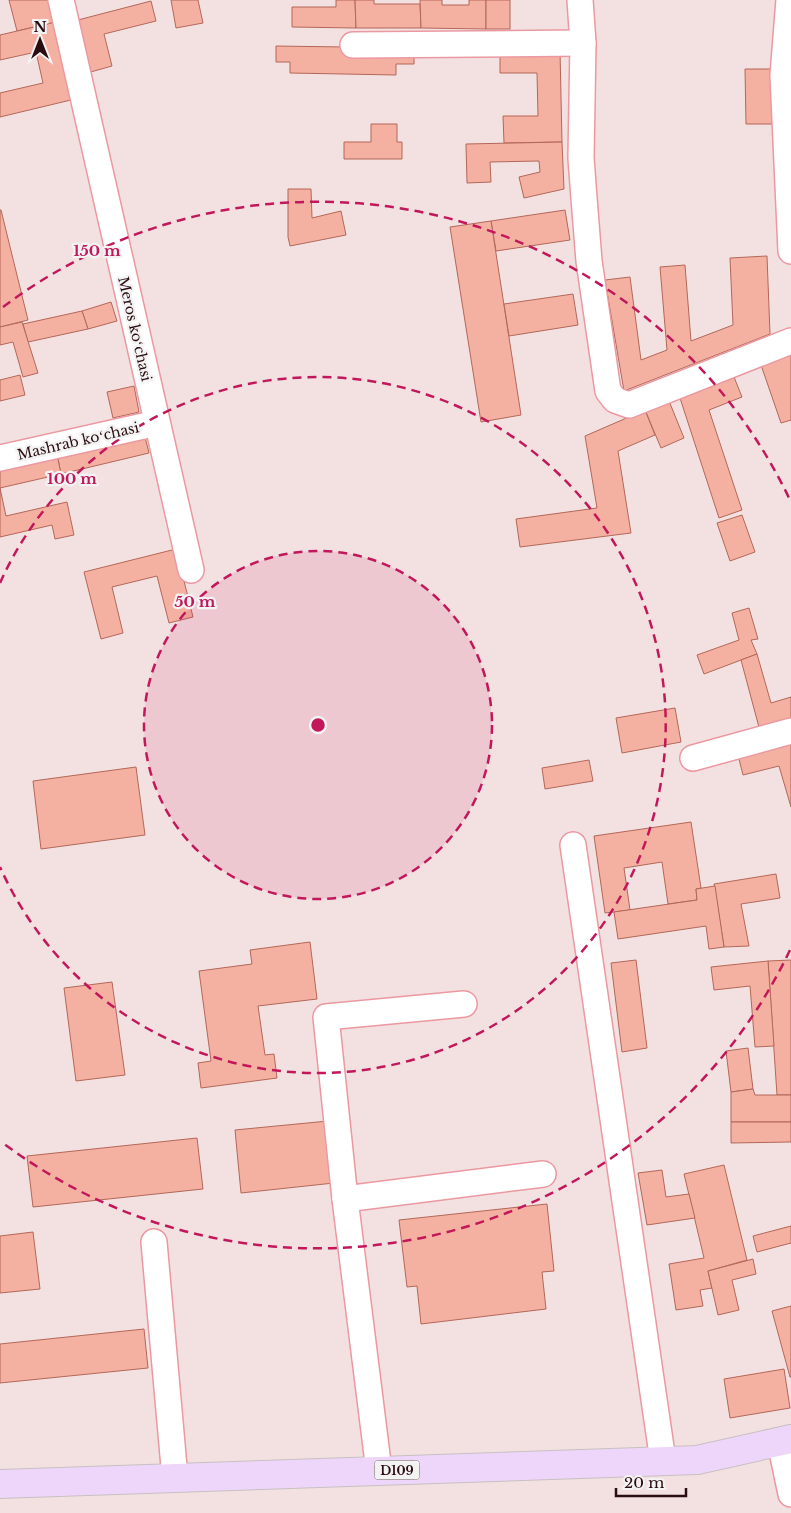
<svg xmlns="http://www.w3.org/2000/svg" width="791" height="1513" viewBox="0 0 791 1513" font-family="'Libre Baskerville',serif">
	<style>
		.building { fill: #f4b1a2; stroke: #b36757 }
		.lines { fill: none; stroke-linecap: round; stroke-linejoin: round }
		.minor-casing { stroke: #ec98a0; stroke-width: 28 }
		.major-casing { stroke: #c8c0c1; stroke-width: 30 }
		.minor { stroke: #fff; stroke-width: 25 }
		.major { stroke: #eed6fb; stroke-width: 28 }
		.ring { fill: none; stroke: #c2185b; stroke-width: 2.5; stroke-dasharray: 9 6 }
		.labels { text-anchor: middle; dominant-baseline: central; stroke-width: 4.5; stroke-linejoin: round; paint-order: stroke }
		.shield { fill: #f3f3f3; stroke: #675155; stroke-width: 1 }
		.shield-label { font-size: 12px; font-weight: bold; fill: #2b0c11 }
		.street-label { font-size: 14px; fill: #2b0c11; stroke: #f3f3f3 }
		.centre { fill: #c2185b; stroke: #f3f3f3; stroke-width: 2.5 }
		.ring-label { font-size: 15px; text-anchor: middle; font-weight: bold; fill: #c2185b; stroke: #f3f3f3; stroke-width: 4.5; stroke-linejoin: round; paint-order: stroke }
	</style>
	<rect width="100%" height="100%" fill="#f3e1e2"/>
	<g class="building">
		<path d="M9 0H51L56 22 17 31Z"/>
		<path d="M171 0H198L203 23 176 28Z"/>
		<path d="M336 0H355L356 28 292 27V7H336Z"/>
		<path d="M355 0H374V4H420L421 28H356Z"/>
		<path d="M420 0H442V5H469V0H486V29L421 28Z"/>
		<rect x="486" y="0" width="24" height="29"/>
		<path d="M151 1 156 21 104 34 112 66 87 73 74 21Z"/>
		<path d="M56 22 75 99 0 117V93L43 83 36 52 0 60V35Z"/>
		<path d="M276 46 414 48V64H396V75L290 73V62H276Z"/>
		<path d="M500 51H560L562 142 504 143 503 116H538L537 73H500Z"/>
		<path d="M745 69H772V124H746Z"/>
		<path d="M371 124H397V142H402V159H344V142H371Z"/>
		<path d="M562 142 564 189 524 198 519 177 540 172 539 161 490 162 491 182 467 183 466 144Z"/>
		<path d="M288 189H311L312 218 341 211 346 235 290 246 288 237Z"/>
		<path d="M1 210 28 320 0 327V210Z"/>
		<path d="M565 210 570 240 496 251 491 221Z"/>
		<path d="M491 221 521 415 481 422 450 227Z"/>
		<path d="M767 256 770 334 624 391 605 280 630 277 641 360 667 350 660 267 685 265 691 341 733 325 730 258Z"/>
		<path d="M573 294 578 325 509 336 504 304Z"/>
		<path d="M111 302 117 321 88 329 82 311Z"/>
		<path d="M82 311 88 329 28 342 23 324Z"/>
		<path d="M22 322 38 373 23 377 13 342 0 345V327Z"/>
		<path d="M791 353V420L781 423 761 365Z"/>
		<path d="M20 375 25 395 0 401V380Z"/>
		<path d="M734 377 742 397 709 410 742 510 719 518 680 398Z"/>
		<path d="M134 386 139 412 113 418 107 392Z"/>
		<path d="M667 396 684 438 661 448 645 410Z"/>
		<path d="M645 410 655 435 618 451 631 533 520 547 516 519 597 508 585 436Z"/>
		<path d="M143 429 149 453 61 474 56 449Z"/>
		<path d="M56 449 61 474 0 488 6 516 67 502 74 535 55 539 52 525 0 537V462Z"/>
		<path d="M742 515 755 552 730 561 717 523Z"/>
		<path d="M176 549 193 617 169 623 157 576 112 587 123 633 101 639 84 572Z"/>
		<path d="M749 608 758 639 751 640 757 654 704 674 697 655 739 640 732 613Z"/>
		<path d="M757 654 771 703 791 697V723L760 731 741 660Z"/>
		<path d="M675 708 681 742 622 753 616 718Z"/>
		<path d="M791 736V807L779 766 743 775 737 751Z"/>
		<path d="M589 760 593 781 545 789 542 768Z"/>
		<path d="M136 767 145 835 41 849 33 781Z"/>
		<path d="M691 822 701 888 696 889 697 900 668 904 662 862 624 868 630 910 605 913 594 836Z"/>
		<path d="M776 874 780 898 741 904 749 946 724 947 714 884Z"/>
		<path d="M715 886 724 947 709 949 706 926 618 939 614 912 697 900 696 889Z"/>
		<path d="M310 942 317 999 258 1006 265 1055 274 1054 277 1078 201 1088 198 1063 211 1061 199 971 252 964 250 950Z"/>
		<path d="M636 960 647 1048 622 1052 611 963Z"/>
		<path d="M791 960V1095H777L768 961Z"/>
		<path d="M768 961 774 1046 755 1047 750 986 714 990 711 967Z"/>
		<path d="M112 982 125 1075 76 1081 64 988Z"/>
		<path d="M748 1048 753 1089 731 1092 726 1051Z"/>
		<path d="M753 1089 755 1095H791V1122H731V1092Z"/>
		<path d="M328 1121 334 1183 241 1193 235 1130Z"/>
		<path d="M731 1122H791V1142L731 1143Z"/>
		<path d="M197 1138 203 1189 33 1207 27 1156Z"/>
		<path d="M724 1165 747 1260 708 1271 712 1288 700 1290 703 1306 676 1310 669 1264 704 1258 684 1174Z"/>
		<path d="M662 1170 666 1197 689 1194 695 1218 647 1225 638 1173Z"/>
		<path d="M547 1204 554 1271 542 1272 546 1309 421 1324 417 1286 407 1287 399 1220Z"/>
		<path d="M791 1226V1243L757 1252 753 1236Z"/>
		<path d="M33 1232 40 1289 0 1293V1236Z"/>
		<path d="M753 1259 756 1274 732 1280 739 1310 718 1315 708 1271Z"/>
		<path d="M791 1306V1377H790L772 1311Z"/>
		<path d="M144 1329 148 1368 0 1383V1344Z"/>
		<path d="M784 1369 790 1408 730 1418 724 1379Z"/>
	</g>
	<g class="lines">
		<g class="minor-casing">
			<g id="minor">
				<path d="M61 0 191 570"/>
				<path d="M580 0 583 43 581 158 584 198 589 261 608 391 615 400 629 405 791 341"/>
				<path d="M789 0 783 75 791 251"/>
				<path d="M353 45 583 43"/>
				<path d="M0 458 157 423"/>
				<path d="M693 758 791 731"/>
				<path d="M573 845 663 1461"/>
				<path d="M345 1199 326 1017 464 1004"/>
				<path d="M154 1242 175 1478"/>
				<path d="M780 1442 791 1494"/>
				<path d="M379 1471 345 1199 543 1174"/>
			</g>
		</g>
		<g class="major-casing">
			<path id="major" d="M0 1484 697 1460 791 1439"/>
		</g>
		<use href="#minor" class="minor"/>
		<use href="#major" class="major"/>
	</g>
	<circle cx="318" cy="725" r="174" fill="#c2185b" fill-opacity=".12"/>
	<g class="ring">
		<circle cx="318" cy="725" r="174"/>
		<path d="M0 583A348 348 0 1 1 0 867"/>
		<path d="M790 950A523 523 0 0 1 3 1143M3 307A523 523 0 0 1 790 500"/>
	</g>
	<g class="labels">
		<rect class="shield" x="374.5" y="1460.5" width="45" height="19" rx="4"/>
		<g class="shield-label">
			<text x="397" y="1470">D109</text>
		</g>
		<g class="street-label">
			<text transform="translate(135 329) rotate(77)">Meros koʻchasi</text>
			<text transform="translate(78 441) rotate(-13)">Mashrab koʻchasi</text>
		</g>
	</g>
	<circle cx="318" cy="725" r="8" class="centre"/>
	<g class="ring-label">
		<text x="97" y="256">150 m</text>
		<text x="72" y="484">100 m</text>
		<text x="195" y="607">50 m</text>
	</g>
	<g transform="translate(40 40)" stroke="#f3f3f3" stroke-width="4" paint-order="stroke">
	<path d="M0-4L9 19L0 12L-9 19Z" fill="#2b0c11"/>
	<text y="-8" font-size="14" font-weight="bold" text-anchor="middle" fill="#2b0c11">N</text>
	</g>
	<path d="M616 1488v8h70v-8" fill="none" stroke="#2b0c11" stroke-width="2.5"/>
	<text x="624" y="1488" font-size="15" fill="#2b0c11" stroke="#f3f3f3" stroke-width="4" paint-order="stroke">20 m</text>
</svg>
